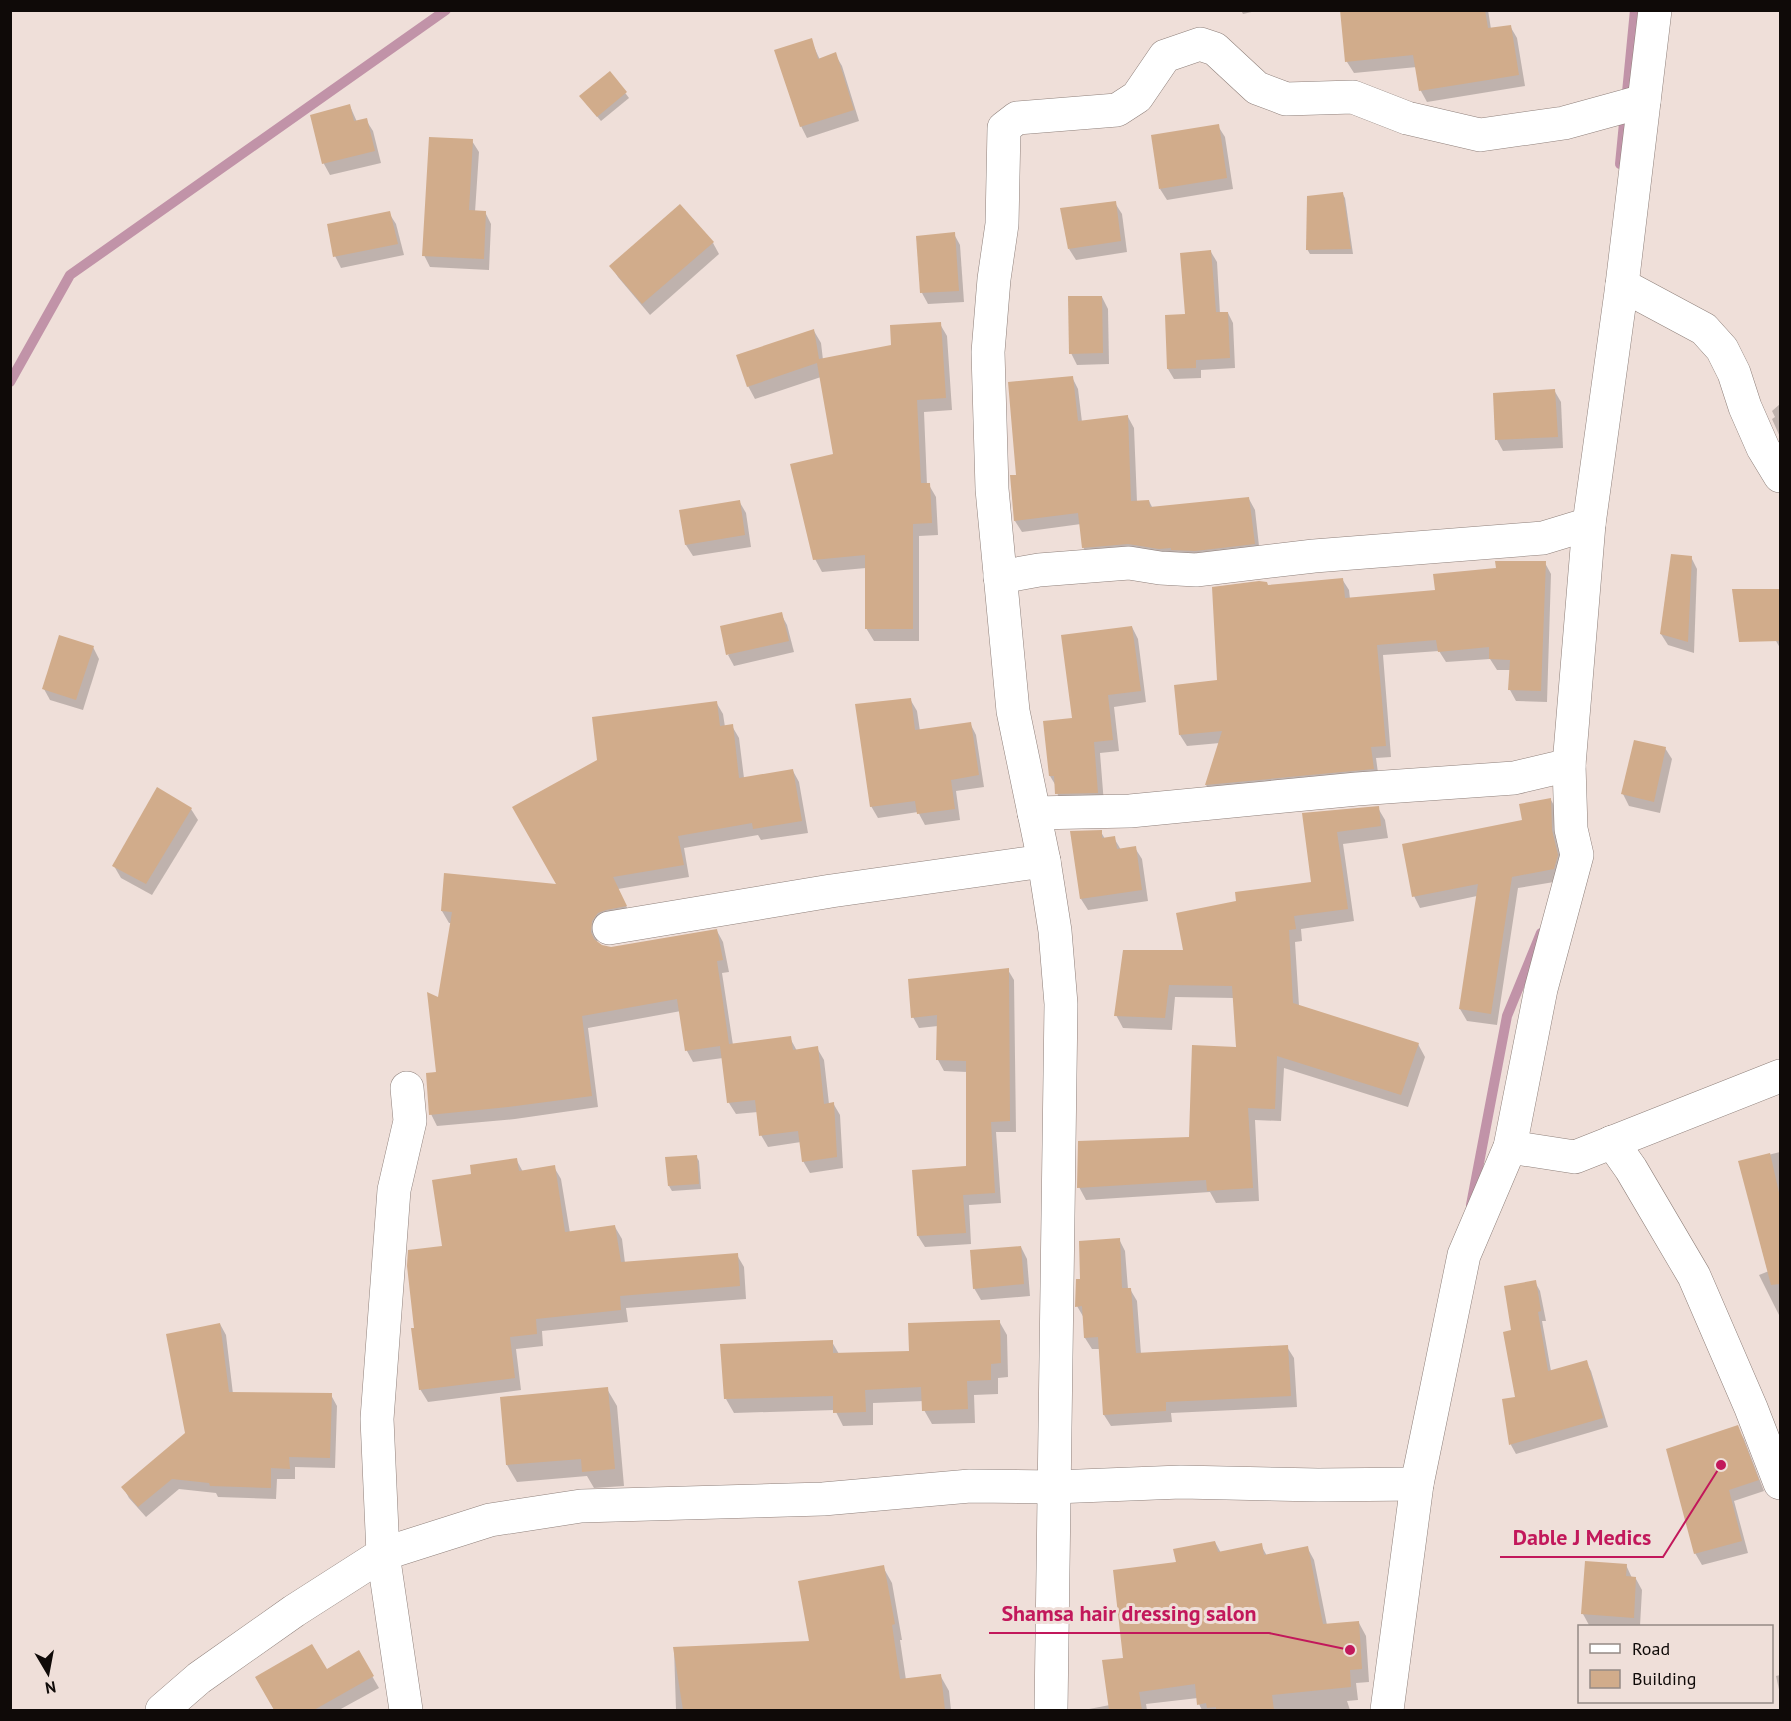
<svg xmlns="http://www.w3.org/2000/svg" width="1791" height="1721" viewBox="0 0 1791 1721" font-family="'PT Sans',sans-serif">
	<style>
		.shadow { fill: #0003 }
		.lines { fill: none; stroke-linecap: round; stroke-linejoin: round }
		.stream { stroke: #c193a8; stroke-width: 10 }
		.building { fill: #d1ac8b }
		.minor-casing { stroke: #8f807b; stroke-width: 34 }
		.minor { stroke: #fff; stroke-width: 33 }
		.leader { fill: none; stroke: #c2185b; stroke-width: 2 }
		.callout-dot { fill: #c2185b; stroke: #efdfd9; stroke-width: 2 }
		.callout-label { font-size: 22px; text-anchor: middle; font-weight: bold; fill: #c2185b; stroke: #efdfd9; stroke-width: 6; stroke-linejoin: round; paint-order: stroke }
	</style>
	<rect width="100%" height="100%" fill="#efdfd9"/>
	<g class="shadow">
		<path d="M1241 10H1260L1243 14Z"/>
		<path d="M1341 10H1488L1491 29 1510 26 1517 38 1525 86 1427 102 1421 91 1417 67 1354 73 1347 62Z"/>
		<path d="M811 40 820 60 835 54 842 66 859 121 807 138 801 126Z"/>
		<path d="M610 73 629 98 601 121 584 101Z"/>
		<path d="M350 106 357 122 366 120 373 131 381 163 330 175 324 164 312 116Z"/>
		<path d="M1218 126 1225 137 1233 189 1167 200 1160 189Z"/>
		<path d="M472 141 479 152 475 212H485L491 224 489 270 430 267 424 255Z"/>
		<path d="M1342 193 1345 198 1353 254H1310L1307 249Z"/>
		<path d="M1115 203 1122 214 1127 252 1076 260 1069 249Z"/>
		<path d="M389 213 396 224 404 255 341 268 335 256Z"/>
		<path d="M954 234 960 245 964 302 928 304 922 293Z"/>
		<path d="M713 243 719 254 650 315 618 277 611 266Z"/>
		<path d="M1211 252 1217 262 1220 314 1228 313 1233 323 1235 368 1201 370V378L1174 379 1168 369 1186 315Z"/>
		<path d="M1102 297 1108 309 1109 364 1077 365 1071 353Z"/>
		<path d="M940 324 947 336 952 410 924 412 927 485H929L936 497 938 535 919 536V641H874L866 628V568L822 572 815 559 834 455 821 377 755 399 748 386 814 331 821 343 823 360 893 346Z"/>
		<path d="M1072 377 1078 389 1082 422 1128 417 1134 428 1137 502 1149 501 1153 509 1249 499 1255 510 1260 555 1090 559 1083 547 1081 524 1022 532 1015 521 1018 476Z"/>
		<path d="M1554 390 1561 402 1563 448 1503 451 1497 440 1494 395Z"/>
		<path d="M1780 404V437L1772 419 1775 417 1772 411Z"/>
		<path d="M739 501 746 513 751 547 693 556 686 545 681 511Z"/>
		<path d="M1691 557 1697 569 1694 653 1668 645 1661 634Z"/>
		<path d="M1545 563 1551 574 1547 702 1516 701 1510 690 1511 670H1497L1490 659 1446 662 1439 651 1383 655 1391 757 1376 758 1379 780 1213 796 1206 785 1220 743 1187 746 1180 735 1219 681 1268 587 1342 579 1349 590 1350 599 1437 592Z"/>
		<path d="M1780 590V648L1748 591Z"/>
		<path d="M781 614 787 625 794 652 734 666 728 655Z"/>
		<path d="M1132 627 1138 639 1146 702 1114 707 1119 751 1100 753 1104 804 1063 805 1057 793 1056 786 1050 776Z"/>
		<path d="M93 647 99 659 83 710 50 700 44 689Z"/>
		<path d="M910 699 917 711 920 731 970 723 976 735 984 787 956 791 960 820 925 825 918 812 878 818 871 806Z"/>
		<path d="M716 702 723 714 725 727 732 726 739 738 744 778 793 771 799 782 808 833 761 840 758 835 684 848 689 877 618 889 632 918 598 933 597 943 601 947 612 948 717 931 723 942 729 972 722 973 733 1045 790 1038 797 1051 817 1048 824 1060 829 1104 833 1103 840 1115 843 1168 810 1173 803 1161 801 1142 768 1147 761 1135 758 1112 736 1114 729 1103 723 1058 693 1062 687 1051 681 1011 588 1028 598 1107 515 1119 437 1126 431 1114 438 1073 439 999 452 923H449L442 911 559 885Z"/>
		<path d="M1665 748 1672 759 1660 813 1629 806 1623 794Z"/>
		<path d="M1551 800 1557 811 1563 867 1560 881 1518 888 1497 1025 1467 1021 1460 1009 1477 896 1420 908 1414 896 1524 822Z"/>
		<path d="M1378 808 1385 820 1388 838 1343 844 1354 921 1301 929 1302 941 1295 942 1299 1006 1418 1044 1425 1057 1408 1107 1284 1068 1281 1121 1255 1120 1259 1201 1216 1203 1210 1192 1086 1200 1079 1187 1191 1138 1237 1049 1234 998 1175 997 1172 1030 1123 1028 1116 1015 1237 902 1313 883 1303 815Z"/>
		<path d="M191 809 198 820 152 895 121 878 114 866Z"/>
		<path d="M1101 832 1105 839 1114 838 1121 850 1135 848 1142 859 1148 901 1088 910 1081 899Z"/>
		<path d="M1008 970 1014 980 1016 1132H996L1001 1203 969 1205 971 1244 925 1247 918 1236 968 1168 967 1072 944 1071 938 1060V1026L919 1028 913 1017Z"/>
		<path d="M1780 1152V1317L1759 1275 1769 1271 1740 1162Z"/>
		<path d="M696 1156 699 1161 701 1189 672 1191 669 1186Z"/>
		<path d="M516 1159 523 1172 554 1167 561 1179 570 1233 615 1227 622 1239 625 1263 737 1255 744 1267 746 1299 626 1308 628 1322 542 1331 543 1346 516 1349 521 1390 428 1402 420 1389 416 1329 444 1247 473 1175Z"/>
		<path d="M1119 1239 1125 1251 1128 1289H1130L1137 1301 1141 1354 1287 1347 1294 1358 1297 1407 1171 1413 1172 1422 1111 1426 1104 1415 1100 1349H1092L1085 1338 1084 1318 1077 1306 1081 1280Z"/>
		<path d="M1021 1247 1027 1259 1030 1296 981 1300 974 1288Z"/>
		<path d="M1535 1282 1540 1291 1546 1321H1542L1551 1371 1586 1362 1591 1371 1608 1427 1516 1454 1511 1445 1516 1399 1513 1332Z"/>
		<path d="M999 1321 1007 1335 1008 1377 998 1378V1394L974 1395 975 1423 932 1424 924 1410V1401L873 1403V1425L843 1426 835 1410 734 1413 726 1399 832 1342 839 1354 910 1352Z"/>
		<path d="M220 1324 226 1335 233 1394 331 1395 337 1406 335 1468 295 1467V1479H277L276 1499 218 1497 216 1493 179 1489 146 1517 129 1498 123 1487 187 1433Z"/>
		<path d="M607 1389 617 1406 624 1486 594 1488 587 1476 517 1482 507 1465 501 1398Z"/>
		<path d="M1737 1427 1744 1439 1764 1491 1734 1501 1748 1553 1702 1565 1695 1553Z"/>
		<path d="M1215 1542 1221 1553 1261 1545 1267 1556 1307 1547 1314 1560 1327 1625 1359 1623 1366 1636 1369 1682 1356 1683 1358 1700 1347 1701 1350 1710H1202L1199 1704 1198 1698 1146 1704 1147 1710H1089V1709L1110 1705 1124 1659 1177 1564Z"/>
		<path d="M1626 1565 1632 1578 1636 1579 1642 1590 1640 1626 1589 1625 1583 1614Z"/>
		<path d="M883 1567 892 1583 902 1640H900L906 1680 940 1675 949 1691 951 1710H676L674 1648 811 1643Z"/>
		<path d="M358 1652 379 1688 339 1710H276L257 1677 326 1671Z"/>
		<path d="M1780 1675V1694L1776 1676Z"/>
	</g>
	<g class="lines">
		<g class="stream">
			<path d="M1620 164 1635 10"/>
			<path d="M10 382 70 275 446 10"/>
			<path d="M1471 1205 1507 1016 1541 933"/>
		</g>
	</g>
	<g class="building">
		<path d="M1340 10H1485L1488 28 1511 25 1519 75 1419 91 1413 55 1345 62Z"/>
		<path d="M812 38 818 59 836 52 854 110 800 127 774 50Z"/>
		<path d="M610 71 627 92 597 117 579 96Z"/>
		<path d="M350 104 354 121 367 118 375 151 322 164 310 115Z"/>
		<path d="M1219 124 1227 178 1159 189 1151 135Z"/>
		<path d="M429 137 473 139 469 210 486 211 484 259 422 256Z"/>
		<path d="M1343 192 1351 249 1306 250 1307 196Z"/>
		<path d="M1116 201 1121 241 1068 249 1060 208Z"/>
		<path d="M680 204 714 242 642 304 609 266Z"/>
		<path d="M390 211 398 244 333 257 327 224Z"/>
		<path d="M955 232 959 291 920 293 916 236Z"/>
		<path d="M1211 250 1216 312H1228L1230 358 1196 360V368L1167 369 1165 315 1185 314 1180 253Z"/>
		<path d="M1068 296H1102L1103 353 1069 354Z"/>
		<path d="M941 322 946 398 917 400 921 483H930L932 523 913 524V629H865V555L813 560 790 464 833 454 817 363 747 387 736 355 814 329 819 359 891 345 890 325Z"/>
		<path d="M1073 376 1078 421 1128 415 1131 501 1149 500 1150 507 1249 497 1255 544 1195 551 1171 550V548L1159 549 1128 544 1082 548 1078 513 1014 521 1010 475H1016L1008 382Z"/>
		<path d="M1555 389 1558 437 1495 440 1493 393Z"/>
		<path d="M740 500 745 535 685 545 679 510Z"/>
		<path d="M1671 554 1692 556 1688 642 1660 634Z"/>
		<path d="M1495 561H1546L1541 691 1508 690 1510 660 1489 659V647L1438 652 1436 640 1377 645 1386 746 1371 747 1374 769 1205 785 1222 731 1179 735 1174 685 1217 680 1212 587 1259 581 1267 582 1268 585 1343 578 1345 598 1435 590 1433 574 1496 568Z"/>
		<path d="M1732 589H1780V641L1739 642Z"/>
		<path d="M782 612 789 641 726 655 720 626Z"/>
		<path d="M1132 626 1141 691 1108 695 1113 740 1094 742 1098 793 1055 794 1054 776H1049L1043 721 1072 718 1061 635Z"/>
		<path d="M59 635 94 646 76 700 42 689Z"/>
		<path d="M911 698 915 730 971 722 979 775 951 780 955 809 917 814 915 801 870 807 855 704Z"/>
		<path d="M717 701 720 726 733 724 739 778 793 769 802 821 753 829 752 823 678 836 684 865 613 877 627 906 606 910 598 913 592 921 591 932 594 939 602 945 611 947 717 929 723 960 717 961 729 1044 791 1036 793 1050 818 1046 824 1104 834 1102 837 1157 802 1162 798 1131 759 1136 755 1100 727 1103 720 1046 685 1051 677 999 582 1016 592 1096 508 1107 429 1115 426 1073 436 1072 427 992 438 997 452 912 441 911 444 873 556 884 512 807 597 760 592 717Z"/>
		<path d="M1634 740 1666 747 1654 802 1621 794Z"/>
		<path d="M157 787 192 808 146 884 112 866Z"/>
		<path d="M1551 798 1552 830 1558 855 1554 869 1512 877 1491 1014 1459 1009 1478 884 1412 897 1402 844 1522 820 1519 804Z"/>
		<path d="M1379 806 1381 826 1337 832 1348 909 1294 916 1296 929 1289 930 1293 1003 1419 1043 1401 1095 1277 1056 1275 1109 1248 1108 1253 1188 1207 1191 1206 1180 1077 1188 1078 1141 1189 1137 1192 1045 1236 1047 1232 986 1169 985 1165 1018 1114 1016 1123 950H1183L1176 913 1236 901 1235 892 1311 882 1302 813Z"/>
		<path d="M1102 830V838L1115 836 1117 849 1136 846 1142 890 1080 899 1070 831Z"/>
		<path d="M1009 968 1010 1121 991 1122 995 1193 963 1195 966 1233 917 1236 912 1170 966 1166V1061L936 1060 937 1015 911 1018 908 979Z"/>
		<path d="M1770 1153 1780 1197V1284L1771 1285 1738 1161Z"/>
		<path d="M697 1155 699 1184 668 1186 665 1157Z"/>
		<path d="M517 1158 519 1171 555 1165 565 1232 615 1225 621 1262 738 1253 740 1286 620 1296 621 1310 536 1319 537 1334 510 1337 515 1378 419 1390 411 1328H414L407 1266 408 1250 442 1246 432 1180 471 1174 470 1165Z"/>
		<path d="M1120 1238 1122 1288H1131L1136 1353 1288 1345 1291 1396 1166 1402V1411L1103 1415 1098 1337 1084 1338 1082 1306 1075 1307 1076 1279H1080L1079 1241Z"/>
		<path d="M1021 1246 1024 1284 973 1289 970 1250Z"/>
		<path d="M1536 1280 1541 1311 1538 1312 1548 1371 1587 1360 1603 1418 1509 1445 1502 1399 1515 1397 1503 1332 1511 1330 1504 1286Z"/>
		<path d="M1000 1320 1001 1363 991 1364V1380L967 1381 968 1409 922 1411 921 1387 865 1390 866 1412 833 1413V1396L724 1399 720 1344 833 1340V1353L909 1351 908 1323Z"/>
		<path d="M220 1323 229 1392 332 1393 330 1458 289 1457 290 1469 271 1468V1488L210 1486 209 1483 172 1479 138 1507 121 1487 185 1433 166 1334Z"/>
		<path d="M608 1387 615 1469 582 1472 581 1459 506 1465 500 1397Z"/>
		<path d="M1738 1425 1759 1480 1729 1490 1742 1541 1694 1554 1666 1449Z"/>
		<path d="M1215 1541 1218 1552 1262 1543 1264 1555 1308 1546 1323 1624 1359 1621 1362 1669 1350 1670 1351 1687 1272 1695 1274 1710H1216V1707L1207 1708 1206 1703 1197 1705 1195 1684 1139 1692 1142 1710H1109L1102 1660 1123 1658 1113 1570 1176 1562 1173 1549Z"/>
		<path d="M1585 1561 1627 1564 1626 1576 1636 1577 1634 1618 1581 1614Z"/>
		<path d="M884 1565 895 1624 892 1625 900 1679 941 1674 945 1710H683L673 1647 809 1641 798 1581Z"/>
		<path d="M312 1644 327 1669 359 1650 374 1676 314 1710H274L255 1677Z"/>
	</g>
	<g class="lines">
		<g class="minor-casing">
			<g id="minor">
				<path d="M1622 285 1704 329 1722 349 1734 373 1745 407 1763 448 1780 476"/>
				<path d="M1000 577 1039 570 1129 563 1160 568 1196 570 1314 556 1543 538 1589 524"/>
				<path d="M1034 813 1130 811 1357 789 1514 778 1569 765"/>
				<path d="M609 928 831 891 1044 861"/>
				<path d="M1612 1142 1631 1169 1694 1276 1751 1408 1780 1483"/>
				<path d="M1510 1147 1575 1157 1780 1076"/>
				<path d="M162 1710 199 1678 294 1611 383 1554 490 1520 581 1506 823 1499 970 1486 1054 1487 1181 1482 1318 1485 1417 1484"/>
				<path d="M406 1710 383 1554 377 1419 394 1190 410 1121 407 1088"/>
				<path d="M1051 1710 1061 1004 1055 931 1044 861 1013 711 992 489 988 352 994 279 1002 224 1004 128 1017 118 1117 110 1137 97 1165 56 1200 44 1215 49 1257 88 1286 99 1353 97 1407 118 1480 135 1564 123 1644 101"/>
				<path d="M1387 1710 1417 1484 1464 1255 1510 1147 1541 989 1577 855 1571 829 1569 765 1589 524 1622 285 1655 10"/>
			</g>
		</g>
		<use href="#minor" class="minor"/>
	</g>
	<path class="leader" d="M1721 1465L1663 1557H1500M1350 1650L1269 1633H989"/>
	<g class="callout-dot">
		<circle cx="1721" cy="1465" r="6"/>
		<circle cx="1350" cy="1650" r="6"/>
	</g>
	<g class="callout-label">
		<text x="1582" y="1545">Dable J Medics</text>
		<text x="1129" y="1621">Shamsa hair dressing salon</text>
	</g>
	<rect width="1791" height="1721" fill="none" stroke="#0f0a08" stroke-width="24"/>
	<rect x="1578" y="1625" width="195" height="78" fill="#efdfd9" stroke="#958a85" stroke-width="1.5"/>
	<rect x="1590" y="1644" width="30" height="9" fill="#ffffff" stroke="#958a85" stroke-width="1.5"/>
	<text x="1632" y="1655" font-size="18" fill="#0f0a08">Road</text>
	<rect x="1590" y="1670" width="30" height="18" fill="#d1ac8b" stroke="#958a85" stroke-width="1.5"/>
	<text x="1632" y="1685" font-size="18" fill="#0f0a08">Building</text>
	<g transform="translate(48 1673) rotate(170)" stroke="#efdfd9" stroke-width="4.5" paint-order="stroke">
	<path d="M0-4.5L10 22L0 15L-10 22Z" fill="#0f0a08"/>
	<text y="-9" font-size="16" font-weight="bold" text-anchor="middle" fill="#0f0a08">N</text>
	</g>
</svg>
